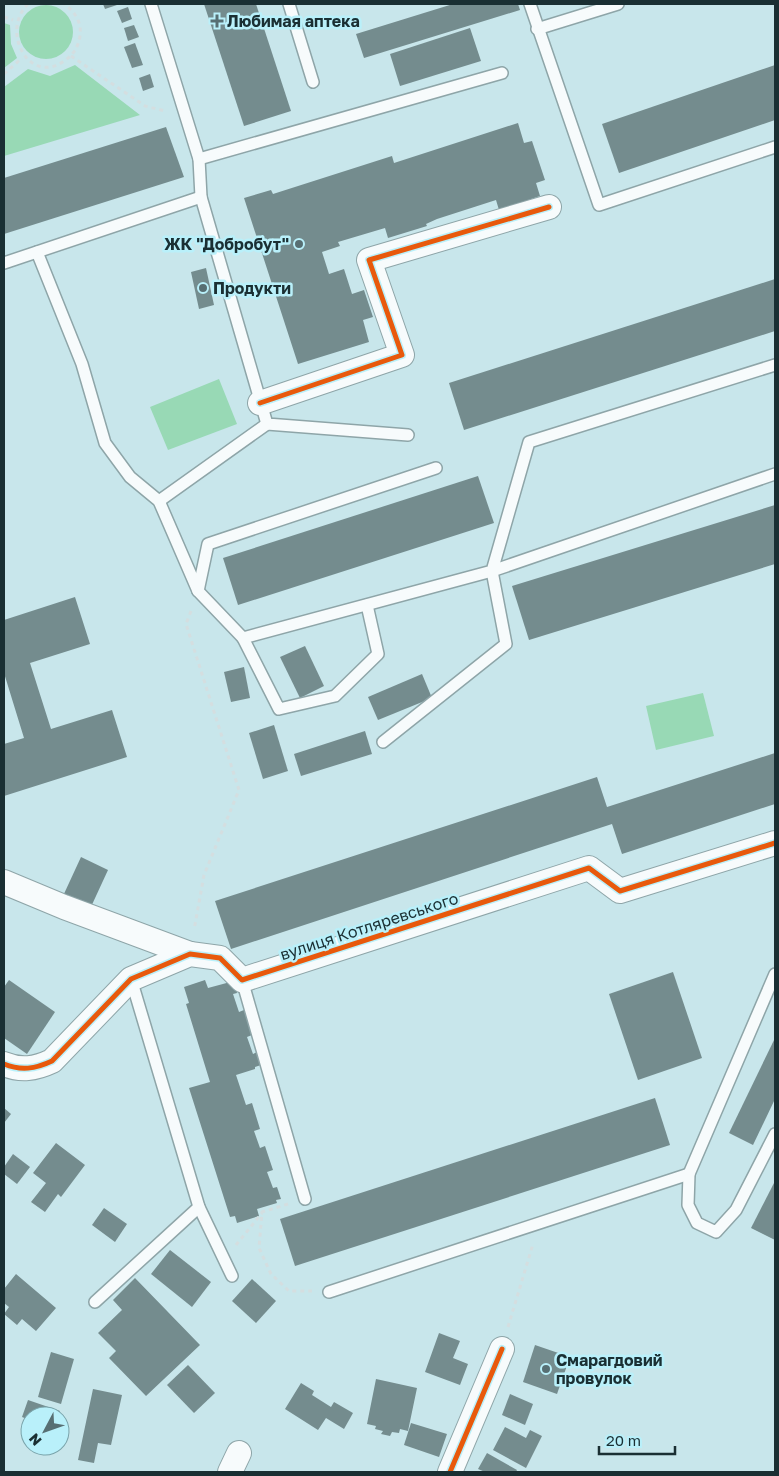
<svg xmlns="http://www.w3.org/2000/svg" width="779" height="1476" viewBox="0 0 779 1476" font-family="'Golos Text',sans-serif">
	<style>
		.green { fill: #98d9b5 }
		.building { fill: #748c8e }
		.lines { fill: none; stroke-linecap: round; stroke-linejoin: round }
		.service-casing { stroke: #8ea5a8; stroke-width: 14 }
		.minor-casing { stroke: #8ea5a8; stroke-width: 26 }
		.path { stroke: #d4dee0; stroke-width: 3; stroke-dasharray: 4 4; stroke-linecap: butt }
		.service { stroke: #f7fbfc; stroke-width: 11 }
		.minor { stroke: #f7fbfc; stroke-width: 24 }
		.cycleway-casing { stroke: #b9f0fa; stroke-width: 8 }
		.cycleway { stroke: #e8590c; stroke-width: 5 }
		.poi-dot { fill: #576f73; stroke: #b9f0fa; stroke-width: 2 }
		.labels { text-anchor: middle; dominant-baseline: central; stroke-width: 5; stroke-linejoin: round; paint-order: stroke }
		.poi-label { font-size: 16px; font-weight: bold; fill: #1a2f33; stroke: #b9f0fa; text-anchor: start }
		.street-label { font-size: 16px; fill: #1a2f33; stroke: #b9f0fa }
	</style>
	<rect width="100%" height="100%" fill="#c8e6eb"/>
	<g class="green">
		<circle cx="46" cy="32" r="27"/>
		<path d="M4 23 10 25 11 44 17 58 4 68Z"/>
		<path d="M75 65 140 115 4 156V87L28 69 50 76Z"/>
		<path d="M219 379 237 424 168 450 150 407Z"/>
		<path d="M703 693 714 736 656 750 646 706Z"/>
	</g>
	<g class="building">
		<path d="M103 4H120L105 9Z"/>
		<path d="M204 4H256L291 111 244 126Z"/>
		<path d="M453 4H518L520 10 364 58 356 34Z"/>
		<path d="M128 7 132 19 122 23 117 11Z"/>
		<path d="M134 25 139 37 128 41 124 28Z"/>
		<path d="M470 28 481 61 400 86 390 54Z"/>
		<path d="M135 43 143 65 132 68 124 47Z"/>
		<path d="M775 65V120L619 173 602 124Z"/>
		<path d="M150 74 154 87 143 91 139 78Z"/>
		<path d="M518 123 524 143 532 141 545 180 536 183 540 196 499 210 496 200 437 219 426 224 427 226 388 238 385 228 338 242 340 246 322 252 329 274 344 269 352 294 364 290 373 317 363 320 369 342 298 364 244 198 271 190 273 194 392 156 394 163Z"/>
		<path d="M166 127 184 177 4 234V178Z"/>
		<path d="M206 268 214 305 199 309 191 272Z"/>
		<path d="M775 279V331L464 430 449 383Z"/>
		<path d="M478 476 494 523 238 605 223 558Z"/>
		<path d="M775 505V564L529 640 512 586Z"/>
		<path d="M75 597 90 644 30 663 51 729 112 710 127 757 4 796V744L24 738 4 673V620Z"/>
		<path d="M305 646 324 686 300 698 280 657Z"/>
		<path d="M244 667 250 698 231 702 224 672Z"/>
		<path d="M422 674 432 698 378 720 368 697Z"/>
		<path d="M274 725 288 771 263 779 249 733Z"/>
		<path d="M365 731 372 754 301 776 294 754Z"/>
		<path d="M775 753V804L622 854 612 824 231 949 215 901 597 777 607 807Z"/>
		<path d="M81 857 108 870 90 909 63 896Z"/>
		<path d="M673 972 702 1058 638 1080 609 994Z"/>
		<path d="M9 980 55 1012 27 1054 4 1038V987Z"/>
		<path d="M205 980 208 988 234 981 237 993 233 994 239 1012 244 1010 252 1035 247 1037 253 1054 257 1052 261 1065 255 1067V1069L236 1075 246 1105 252 1103 260 1129 254 1131 260 1148 265 1146 273 1170 267 1172 273 1188 277 1187 281 1199 276 1200 277 1203 257 1209 259 1216 237 1223 235 1216 230 1217 189 1088 210 1082 186 1004 189 1003 184 987Z"/>
		<path d="M775 1038V1099L753 1145 729 1133Z"/>
		<path d="M655 1098 670 1145 295 1266 280 1219Z"/>
		<path d="M4 1108 11 1114 4 1123Z"/>
		<path d="M56 1143 85 1165 61 1197 58 1194 45 1212 31 1202 46 1183 33 1173Z"/>
		<path d="M13 1154 30 1167 17 1184 4 1174V1167Z"/>
		<path d="M775 1181V1240L751 1228Z"/>
		<path d="M104 1208 127 1224 115 1242 92 1225Z"/>
		<path d="M170 1250 211 1282 192 1307 151 1274Z"/>
		<path d="M16 1274 56 1308 36 1331 22 1319 17 1325 4 1314 9 1307 4 1303V1289Z"/>
		<path d="M135 1278 200 1345 146 1396 109 1358 116 1351 98 1333 122 1310 113 1300Z"/>
		<path d="M252 1279 276 1301 256 1323 232 1301Z"/>
		<path d="M439 1333 460 1341 453 1358 468 1364 460 1385 425 1372Z"/>
		<path d="M535 1345 570 1357 557 1394 523 1382Z"/>
		<path d="M51 1352 74 1359 61 1404 38 1397Z"/>
		<path d="M188 1365 215 1393 194 1413 167 1385Z"/>
		<path d="M376 1379 417 1388 408 1431 400 1429 399 1433 392 1432 390 1436 381 1434 383 1431 375 1429 376 1426 367 1424Z"/>
		<path d="M301 1383 314 1391 312 1395 331 1407 334 1402 353 1413 344 1429 326 1418 318 1430 285 1409Z"/>
		<path d="M93 1389 122 1395 111 1445 98 1443 94 1463 78 1460Z"/>
		<path d="M510 1394 533 1404 525 1425 502 1415Z"/>
		<path d="M28 1400 60 1411 58 1416H30V1420L22 1417Z"/>
		<path d="M411 1423 447 1434 439 1457 404 1445Z"/>
		<path d="M505 1427 526 1438 530 1430 542 1436 526 1468 493 1450Z"/>
		<path d="M487 1453 517 1470 516 1472H485L478 1469Z"/>
	</g>
	<g class="lines">
		<g class="service-casing">
			<g id="service">
				<path d="M151 4 199 159 201 197 267 424 408 435"/>
				<path d="M289 4 313 82"/>
				<path d="M530 4 599 205 775 147"/>
				<path d="M537 29 618 4"/>
				<path d="M199 159 502 73"/>
				<path d="M37 252 82 364 105 443 130 477 159 501 198 591 243 638 492 571 529 442 775 365"/>
				<path d="M4 263 201 197"/>
				<path d="M159 501 267 424"/>
				<path d="M198 591 208 544 436 468"/>
				<path d="M243 638 279 709 335 696 378 654 367 605"/>
				<path d="M383 742 506 644 492 571 775 474"/>
				<path d="M775 974 689 1174 688 1205 697 1223 716 1232 736 1210 775 1134"/>
				<path d="M131 979 199 1207 232 1276"/>
				<path d="M242 980 305 1199"/>
				<path d="M329 1292 689 1174"/>
				<path d="M95 1302 199 1207"/>
			</g>
		</g>
		<g class="minor-casing">
			<g id="minor">
				<path d="M260 403 402 355 369 260 549 207"/>
				<path d="M4 882 64 907 190 954"/>
				<path d="M4 1064C21 1071 35 1069 52 1061L131 979 190 954 220 958 242 980 589 868 620 891 775 843"/>
				<path d="M230 1472 239 1453"/>
				<path d="M450 1472 502 1349"/>
			</g>
		</g>
		<g class="path">
			<path d="M28 4C0 31 29 86 64 61 73 55 78 48 80 36 82 23 75 11 64 4"/>
			<path d="M4 17 13 20"/>
			<path d="M71 56 145 106 165 111"/>
			<path d="M4 74 22 58"/>
			<path d="M191 611 186 624 239 790 204 875 194 930"/>
			<path d="M288 1204 262 1212 259 1248 271 1274 289 1291H312"/>
			<path d="M236 1245 262 1213"/>
			<path d="M508 1327 533 1244"/>
		</g>
		<use href="#service" class="service"/>
		<use href="#minor" class="minor"/>
		<g class="cycleway-casing">
			<g id="cycleway">
				<path d="M260 403 402 355 369 260 549 207"/>
				<path d="M4 1064C21 1071 35 1069 52 1061L131 979 190 954 220 958 242 980 589 868 620 891 775 843"/>
				<path d="M450 1472 502 1349"/>
			</g>
		</g>
		<use href="#cycleway" class="cycleway"/>
	</g>
	<g class="poi-dot">
		<path d="M214.5 13.5h5v5h5v5h-5v5h-5v-5h-5v-5h5z"/>
		<circle cx="299" cy="244" r="5"/>
		<circle cx="203" cy="288" r="5"/>
		<circle cx="546" cy="1369" r="5"/>
	</g>
	<g class="labels">
		<g class="poi-label">
			<text x="227" y="21">Любимая аптека</text>
			<text x="289" y="244" text-anchor="end">ЖК "Добробут"</text>
			<text x="213" y="288">Продукти</text>
			<text x="556" y="1360">Смарагдовий<tspan x="556" dy="18">провулок</tspan></text>
		</g>
		<g class="street-label">
			<text transform="translate(369 926) rotate(-18)">вулиця Котляревського</text>
		</g>
	</g>
	<rect width="779" height="1476" fill="none" stroke="#1a2f33" stroke-width="10"/>
	<g transform="translate(45 1431) rotate(229)"><circle r="24" fill="#b9f0fa" stroke="#79a3aa"/>
	<path d="M0-4L9 19L0 12L-9 19Z" fill="#576f73"/>
	<text y="-8" font-size="14" font-weight="bold" text-anchor="middle" fill="#1a2f33">N</text>
	</g>
	<path d="M599 1446v8h76v-8" fill="none" stroke="#1a2f33" stroke-width="2.5"/>
	<text x="606" y="1446" font-size="15" fill="#1a2f33" stroke="#b9f0fa" stroke-width="4" paint-order="stroke">20 m</text>
</svg>
